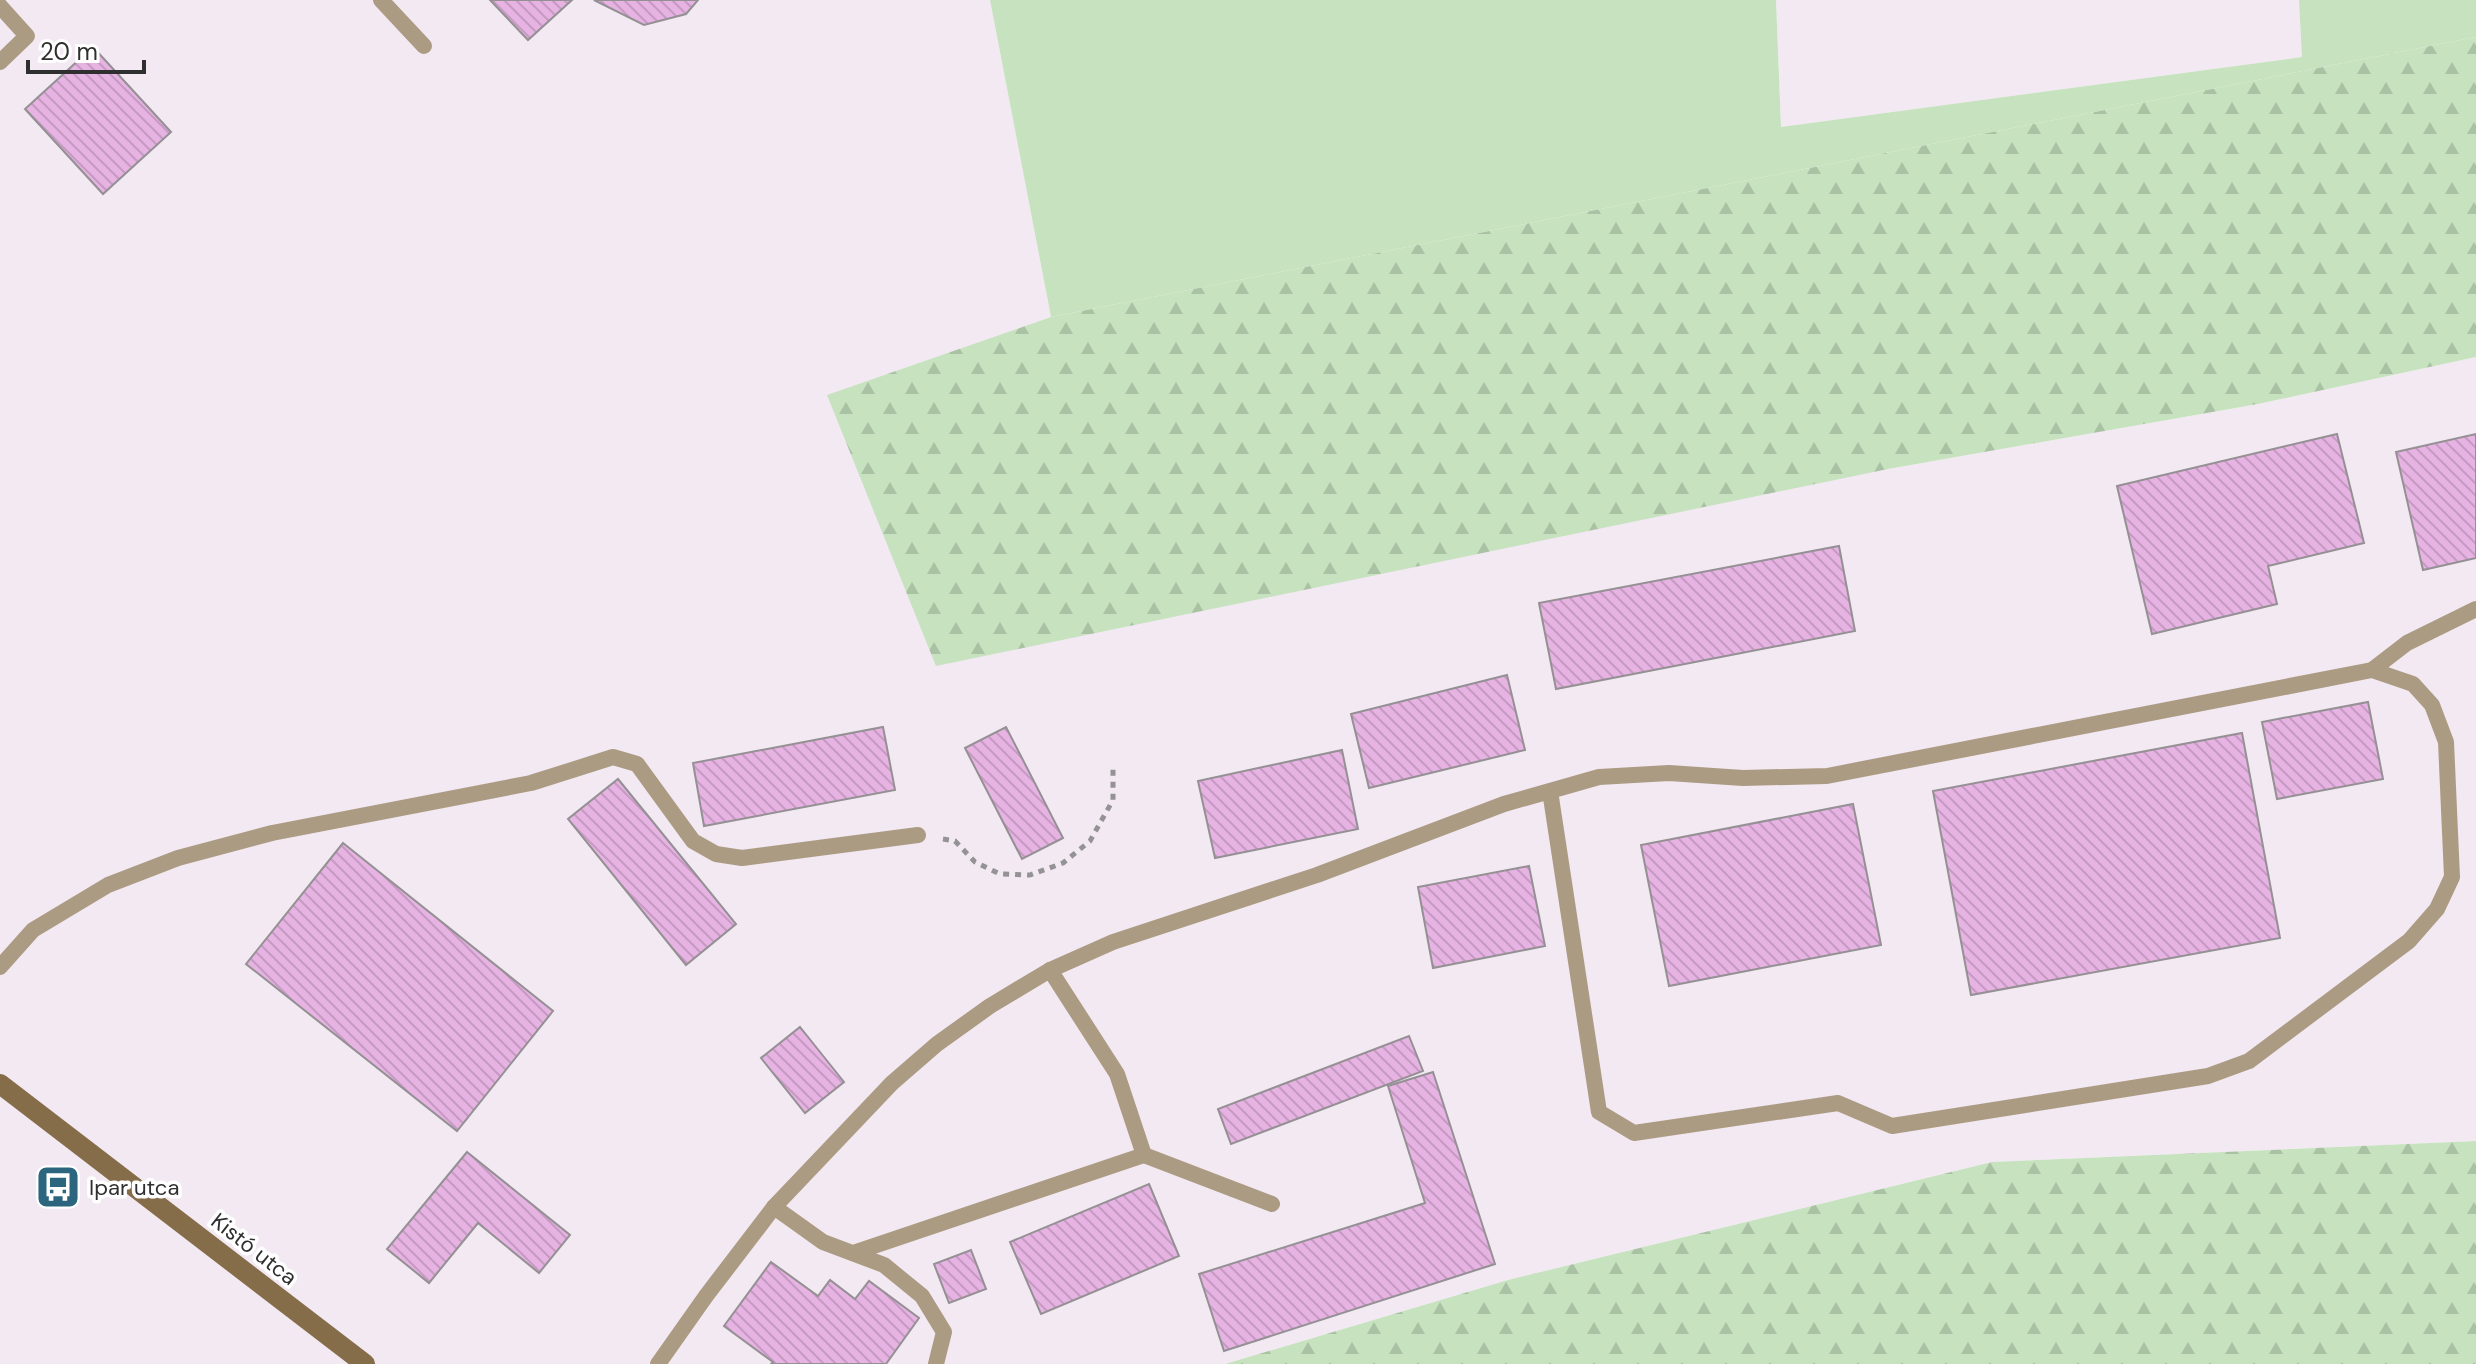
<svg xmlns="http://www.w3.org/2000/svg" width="2476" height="1364" viewBox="0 0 2476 1364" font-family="'DM Sans',sans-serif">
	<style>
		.built { fill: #f2e9f2 }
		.grass { fill: #c6e2be }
		.forest { fill: url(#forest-firs) }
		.building { fill: url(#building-back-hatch); stroke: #949093; stroke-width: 2 }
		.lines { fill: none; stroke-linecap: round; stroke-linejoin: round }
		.path { stroke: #949294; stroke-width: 5; stroke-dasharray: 6 6; stroke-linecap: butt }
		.lane { stroke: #ac9b83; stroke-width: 16 }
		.secondary { stroke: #866d4a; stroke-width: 20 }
		.labels { text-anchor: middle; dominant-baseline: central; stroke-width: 7; stroke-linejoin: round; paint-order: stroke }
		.poi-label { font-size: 22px; fill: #302f30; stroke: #fff; text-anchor: start }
		.street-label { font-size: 22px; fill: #302f30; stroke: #fff }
	</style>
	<defs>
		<pattern id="forest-firs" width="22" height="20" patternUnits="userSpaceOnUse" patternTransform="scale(2)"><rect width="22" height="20" fill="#c6e2be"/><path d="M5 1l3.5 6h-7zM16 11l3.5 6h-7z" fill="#aac2a4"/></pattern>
		<pattern id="building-back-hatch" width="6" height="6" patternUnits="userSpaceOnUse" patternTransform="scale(2)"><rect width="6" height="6" fill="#e6b3e3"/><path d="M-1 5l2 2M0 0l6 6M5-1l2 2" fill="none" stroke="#c69ac3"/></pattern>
	</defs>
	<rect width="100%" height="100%" fill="#fcf8fb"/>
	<g class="built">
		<path d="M0 0H990L1051 317 828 395 1888 469 2258 404 2476 357V1141L1992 1162 1508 1280 1225 1364H0Z"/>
		<path d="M1776 0H2299L2303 57 1781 127Z"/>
	</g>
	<path class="grass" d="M990 0H1776L1781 127 2302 57 2299 0H2476V37L1051 317Z"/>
	<g class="forest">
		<path d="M2476 37V357L2258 404 1888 469 936 666 827 395 1051 317Z"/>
		<path d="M2476 1141V1364H1225L1508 1280 1992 1162Z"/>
	</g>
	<g class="building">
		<path d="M490 0H572L528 40Z"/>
		<path d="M594 0H698L686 14 644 25Z"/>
		<path d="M93 47 171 132 103 194 25 109Z"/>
		<path d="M2337 434 2364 543 2268 566 2277 604 2152 634 2117 486Z"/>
		<path d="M2476 434V558L2423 570 2396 452Z"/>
		<path d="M1839 546 1855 631 1556 689 1539 603Z"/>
		<path d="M1507 675 1525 750 1369 788 1351 714Z"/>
		<path d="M2368 702 2383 779 2277 799 2262 722Z"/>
		<path d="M883 727 895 790 704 826 693 763Z"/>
		<path d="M1006 727 1063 838 1022 859 965 748Z"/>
		<path d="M2242 733 2280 938 1971 995 1933 791Z"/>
		<path d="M1342 750 1358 829 1215 858 1198 781Z"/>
		<path d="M618 779 736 924 686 965 568 819Z"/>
		<path d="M1853 804 1881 945 1669 986 1641 845Z"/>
		<path d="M343 843 553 1011 457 1131 246 964Z"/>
		<path d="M1529 866 1545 946 1433 968 1418 887Z"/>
		<path d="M800 1027 844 1082 805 1113 761 1058Z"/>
		<path d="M1409 1036 1423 1071 1231 1144 1218 1109Z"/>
		<path d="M1433 1072 1495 1264 1224 1351 1199 1274 1425 1203 1388 1086Z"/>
		<path d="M467 1152 570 1235 539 1273 478 1223 429 1283 387 1249Z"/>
		<path d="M1149 1184 1179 1256 1041 1314 1010 1242Z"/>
		<path d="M971 1250 986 1289 949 1303 934 1264Z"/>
		<path d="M771 1262 818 1296 830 1280 855 1299 869 1281 919 1318 886 1364H771L773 1362 724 1326Z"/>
	</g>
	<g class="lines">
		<path class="path" d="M943 839 955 841 975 862 1000 874 1030 875 1063 863 1090 841 1113 800V767"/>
		<g class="lane">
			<path d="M381 0 424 46"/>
			<path d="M0 6 27 36 0 62"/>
			<path d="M2372 670 2407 643 2476 609"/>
			<path d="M0 967 33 930 108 885 178 858 272 833 531 783 613 757 637 764 693 841 716 854 742 858 918 835"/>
			<path d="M1050 970 1117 1074 1144 1155 1272 1204"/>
			<path d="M774 1207 823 1242 884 1265 922 1296 944 1332 936 1364"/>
			<path d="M853 1253 1144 1155"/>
			<path d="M658 1364 706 1296 774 1207 892 1083 937 1044 990 1006 1050 970 1113 942 1317 875 1504 804 1599 777 1669 773 1743 778 1827 776 2372 670 2413 684 2432 705 2446 742 2452 877 2437 909 2409 941 2249 1061 2208 1076 1892 1126 1838 1103 1634 1133 1599 1112 1550 791"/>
		</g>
		<path class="secondary" d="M0 1084 365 1364"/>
	</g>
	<defs>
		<g id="bus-square" transform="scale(2.3)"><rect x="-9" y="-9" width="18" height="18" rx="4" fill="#2b657e" stroke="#fff"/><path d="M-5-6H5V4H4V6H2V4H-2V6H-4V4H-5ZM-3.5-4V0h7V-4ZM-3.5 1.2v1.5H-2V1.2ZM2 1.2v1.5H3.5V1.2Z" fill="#fff"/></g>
	</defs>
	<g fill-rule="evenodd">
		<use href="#bus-square" x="58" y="1187"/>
	</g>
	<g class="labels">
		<g class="poi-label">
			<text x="89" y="1187">Ipar utca</text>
		</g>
		<g class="street-label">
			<text transform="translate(254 1249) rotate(38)">Kistó utca</text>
		</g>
	</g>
	<path d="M28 60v12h116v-12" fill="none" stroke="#302f30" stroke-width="4"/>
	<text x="40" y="60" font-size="24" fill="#302f30" stroke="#ffffff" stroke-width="6" paint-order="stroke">20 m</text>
</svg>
